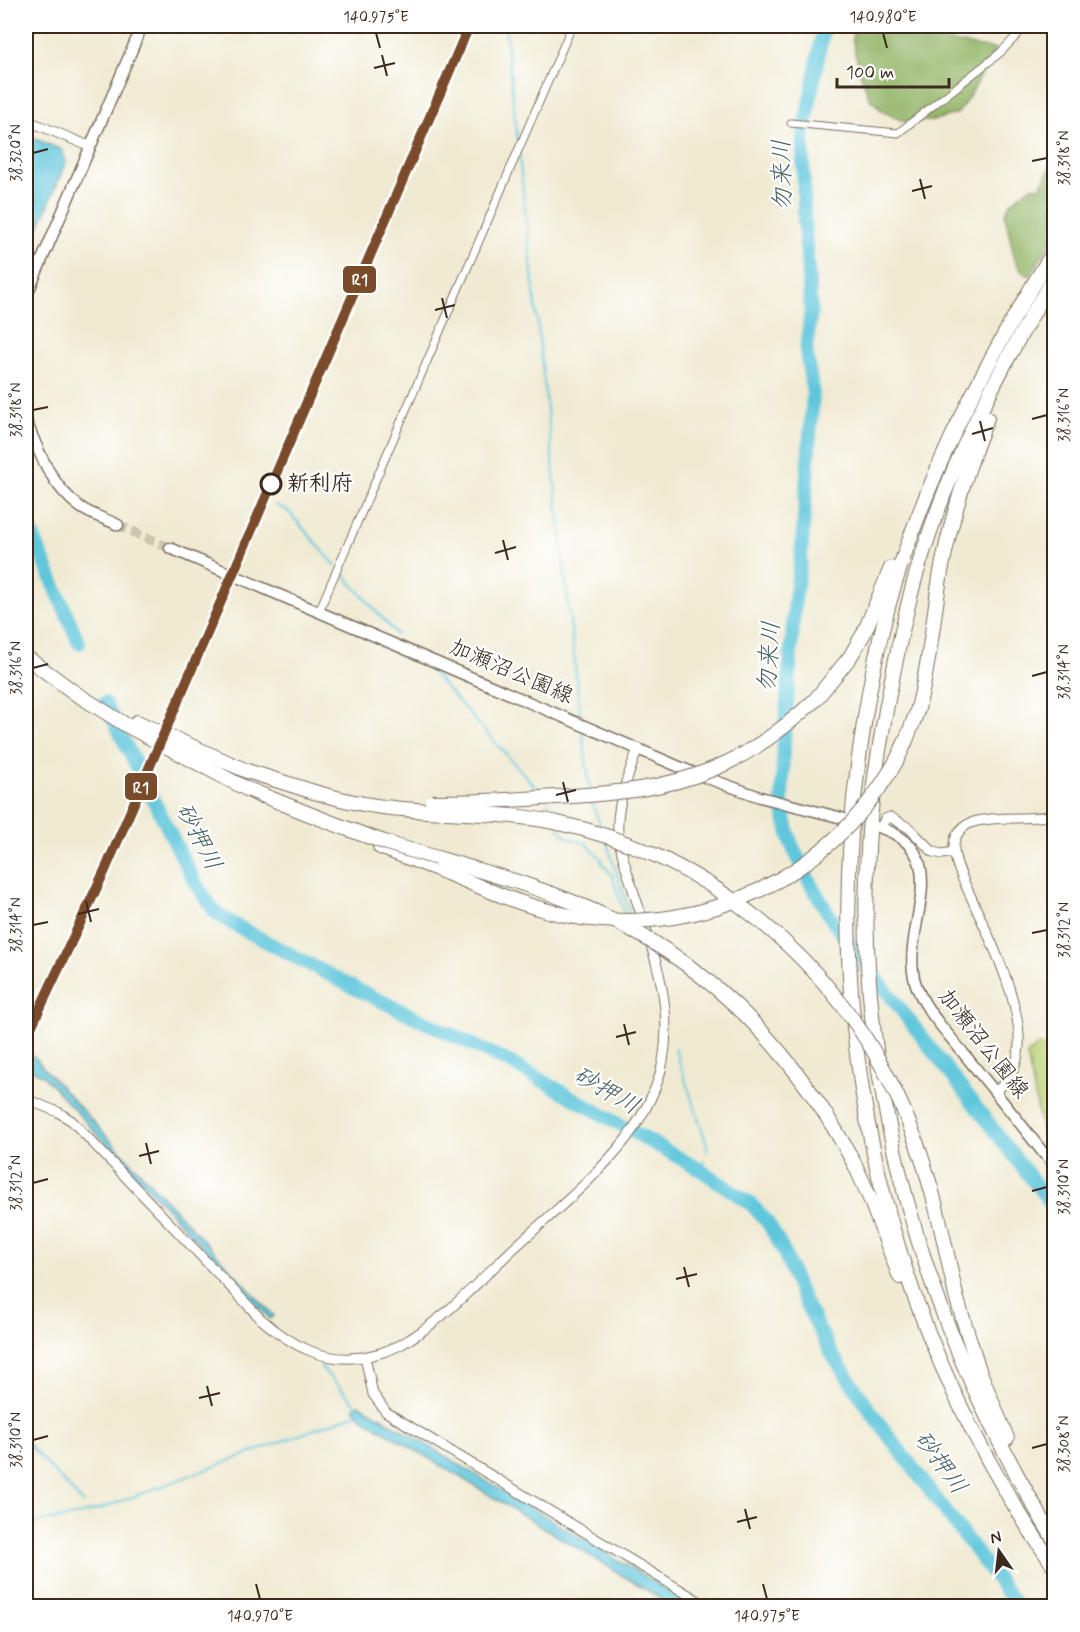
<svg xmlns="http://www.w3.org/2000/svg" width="1080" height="1632" viewBox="0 0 1080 1632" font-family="Mynerve,'Klee One',sans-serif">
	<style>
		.green { fill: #bbd479; stroke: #7b7f4c; stroke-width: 1.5 }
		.forest { fill: #94b669; stroke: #687044; stroke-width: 1.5 }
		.water { fill: #5ec6db; stroke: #4c787c; stroke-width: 1.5 }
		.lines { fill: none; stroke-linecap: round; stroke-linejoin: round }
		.stream { stroke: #5ec6db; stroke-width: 2 }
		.river { stroke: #5ec6db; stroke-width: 14 }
		.secondary-tunnel { stroke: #ccc4ae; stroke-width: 10; stroke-dasharray: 10 5; stroke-linecap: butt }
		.minor-casing { stroke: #7a6d5d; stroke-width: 9 }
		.tertiary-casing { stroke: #7a6d5d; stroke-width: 11 }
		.secondary-casing { stroke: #7a6d5d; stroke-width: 13 }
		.motorway-casing { stroke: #7a6d5d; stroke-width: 16 }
		.minor { stroke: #fff; stroke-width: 7 }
		.tertiary { stroke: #fff; stroke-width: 9 }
		.secondary { stroke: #fff; stroke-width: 10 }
		.motorway { stroke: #fff; stroke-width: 14 }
		.motorway-bridge-casing { stroke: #7a6d5d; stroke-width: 16; stroke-linecap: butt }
		.motorway-bridge { stroke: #fff; stroke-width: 14 }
		.rail-1-casing { stroke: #fff; stroke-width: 15 }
		.rail-1 { stroke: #7a4b2a; stroke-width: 10 }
		.ticks { fill: none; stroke: #3b2a1e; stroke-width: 2 }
		.stop-dot { fill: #fff; stroke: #3b2a1e; stroke-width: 3 }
		.labels { text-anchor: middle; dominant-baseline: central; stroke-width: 4.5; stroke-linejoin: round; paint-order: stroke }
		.stop-label { font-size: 22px; font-weight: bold; fill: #3b2a1e; stroke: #fff; text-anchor: start }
		.street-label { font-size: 22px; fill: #3b2a1e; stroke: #fff }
		.water-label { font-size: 24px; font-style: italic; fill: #476160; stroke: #fff }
		.line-badge { stroke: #fff; stroke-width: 2 }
		.badge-label { font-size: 16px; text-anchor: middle; font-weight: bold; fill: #fff }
		.neatline { fill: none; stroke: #3b2a1e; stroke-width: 2 }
		.ticks-label { font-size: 15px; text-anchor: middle; fill: #3b2a1e }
	</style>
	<rect width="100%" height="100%" fill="#fff"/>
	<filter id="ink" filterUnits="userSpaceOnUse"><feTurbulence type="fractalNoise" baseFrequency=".0167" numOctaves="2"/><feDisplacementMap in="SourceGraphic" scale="12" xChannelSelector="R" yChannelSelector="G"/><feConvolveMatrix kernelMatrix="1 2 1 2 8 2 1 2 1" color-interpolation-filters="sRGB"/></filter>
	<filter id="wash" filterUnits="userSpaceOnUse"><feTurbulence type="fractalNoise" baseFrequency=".008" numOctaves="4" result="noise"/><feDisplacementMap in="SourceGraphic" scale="24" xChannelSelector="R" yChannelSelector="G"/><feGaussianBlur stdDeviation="1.35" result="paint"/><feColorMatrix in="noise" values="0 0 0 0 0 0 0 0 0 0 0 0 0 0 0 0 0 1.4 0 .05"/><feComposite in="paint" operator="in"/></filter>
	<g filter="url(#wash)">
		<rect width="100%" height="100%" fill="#f0ead2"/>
		<path class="green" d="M1038 1045 1054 1048V1147L1042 1132 1027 1055Z"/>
		<g class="forest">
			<path d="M855 26H906L927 38 995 49 973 90 958 113 932 121H903L884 112 870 99 860 72 852 38Z"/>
			<path d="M1054 159V237L1030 276 1022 272 1015 260 1005 215 1009 205 1021 194 1033 186 1040 187Z"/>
		</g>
		<g class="water">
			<path d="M26 135 62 150 66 162 26 259Z"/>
			<path d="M29 1055 34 1056 46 1071 274 1316 270 1319 42 1075 26 1067Z"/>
			<path d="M359 1404 694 1606H673L362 1418 354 1408Z"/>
		</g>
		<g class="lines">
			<g class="stream">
				<path d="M505 26 518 145"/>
				<path d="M519 154 581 721"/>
				<path d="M275 505 287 510 336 566"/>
				<path d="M340 570 397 635"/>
				<path d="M428 668 541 793"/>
				<path d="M582 729 590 789"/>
				<path d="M591 801 602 829"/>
				<path d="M548 802 554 816"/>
				<path d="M559 829 568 838 586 843 603 861 601 862 612 875 625 915"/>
				<path d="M607 843 630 914"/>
				<path d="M639 940 647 966"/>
				<path d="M675 1049 707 1145V1151"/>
				<path d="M699 1169 704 1161"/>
				<path d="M320 1366 359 1408"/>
				<path d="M26 1442 83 1503"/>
				<path d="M26 1524 75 1516 103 1508 358 1413"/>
			</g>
			<g class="river">
				<path d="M824 26 803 137 804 218 811 311 806 350 813 394 801 557 795 599 783 754 782 805 791 843 810 883 834 923 1054 1208"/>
				<path d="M26 519 79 643"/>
				<path d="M105 703 195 883 215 912 231 923 356 989 509 1062 699 1169 751 1204 768 1223 783 1250 801 1295 833 1356 876 1419 1017 1606"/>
			</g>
		</g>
	</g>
	<g filter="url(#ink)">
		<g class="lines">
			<path class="secondary-tunnel" d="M118 525 170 548"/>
			<g class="minor-casing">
				<g id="minor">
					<path d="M791 123 898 133 1000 53 1026 26"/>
					<path d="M319 611 572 26"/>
				</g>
			</g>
			<g class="tertiary-casing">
				<g id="tertiary">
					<path d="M26 120 89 146"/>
					<path d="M881 827 885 819 890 817 909 828 933 852 942 854 954 852"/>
					<path d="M995 1092C1007 1082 1016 1069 1018 1054 1026 1013 992 942 975 906 968 889 956 869 954 850 953 840 957 832 965 826 981 814 1030 821 1054 815"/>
					<path d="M26 1099 58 1112 72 1121 261 1319C292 1346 326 1365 368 1356 383 1353 397 1348 410 1339 447 1316 481 1279 512 1250 551 1214 594 1180 626 1139 643 1116 658 1089 663 1061 674 1002 652 948 634 893 628 873 620 853 618 832 616 803 629 774 638 748"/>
					<path d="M1044 1154 1054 1167"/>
					<path d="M365 1357 373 1394 386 1412 707 1606"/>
				</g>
			</g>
			<g class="secondary-casing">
				<g id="secondary">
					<path d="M26 297 142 26"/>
					<path d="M26 421C39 452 51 486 80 507 91 515 106 519 118 525"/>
					<path d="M170 548 696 774 760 797 842 818"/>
					<path d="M878 827C958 852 902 925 914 978 921 1007 946 1031 964 1054 991 1087 1018 1120 1044 1154"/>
				</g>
			</g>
			<g class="motorway-casing">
				<g id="motorway">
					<path d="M1054 251C988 356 931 466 894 586 880 633 870 682 863 730 816 1024 883 1321 1054 1566"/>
					<path d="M1054 278C997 371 947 470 916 575 906 609 899 644 892 679 882 729 873 780 869 831 851 1079 925 1329 1054 1539"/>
					<path d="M26 657 75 693 126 725 260 796"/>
					<path d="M815 700 850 657 864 633 891 568"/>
					<path d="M918 708C930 663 933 617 941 572 951 519 967 468 987 418"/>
					<path d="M137 722 247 771 314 792"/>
					<path d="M380 847 440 870"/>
					<path d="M855 1165 869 1196 900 1277"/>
					<path d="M956 1296 979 1370 1007 1438"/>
				</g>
			</g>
			<use href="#minor" class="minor"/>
			<use href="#tertiary" class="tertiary"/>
			<use href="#secondary" class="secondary"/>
			<use href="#motorway" class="motorway"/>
			<g class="motorway-bridge-casing">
				<g id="motorway-bridge">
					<path d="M250 790C296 809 342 828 390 844 464 867 543 885 613 920 720 973 800 1060 855 1165"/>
					<path d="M314 792C335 798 355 803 376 806 436 815 498 810 558 823 706 854 837 962 899 1100 928 1162 942 1229 956 1296"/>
					<path d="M432 802C474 802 515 800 556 797 609 794 663 790 713 769 752 753 784 729 815 700"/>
					<path d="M440 870C486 889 532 911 582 918 705 935 827 877 891 770 903 751 911 729 918 708"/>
				</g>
			</g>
			<use href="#motorway-bridge" class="motorway-bridge"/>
			<g class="rail-1-casing">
				<path id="rail-1" d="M26 1038 106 868 469 26"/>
			</g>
			<use href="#rail-1" class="rail-1"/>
		</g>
	</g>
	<path class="ticks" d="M376 33 380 48M883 33 887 48M382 55 387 76M374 68 395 63M33 153 48 149M1032 161 1047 158M920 179 925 199M912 191 932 186M442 298 447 318M435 310 455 305M33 410 48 407M1032 419 1047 415M980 421 985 441M972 434 993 428M503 540 508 560M495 553 516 547M33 668 48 664M1032 676 1047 672M563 782 568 802M556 795 576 790M86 901 91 922M78 914 99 909M33 925 48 922M1032 933 1047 930M624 1024 629 1045M616 1037 636 1032M146 1143 151 1164M139 1156 159 1151M33 1183 48 1179M1032 1191 1047 1187M684 1267 689 1287M676 1279 697 1274M207 1386 212 1406M199 1398 220 1393M33 1440 48 1436M1032 1448 1047 1444M745 1509 750 1529M737 1522 757 1517M256 1584 260 1599M763 1584 767 1599"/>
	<circle class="stop-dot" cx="271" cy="484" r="10"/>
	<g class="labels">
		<g class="stop-label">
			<text x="287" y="484">新利府</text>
		</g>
		<g class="street-label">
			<text transform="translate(511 672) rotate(23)">加瀬沼公園線</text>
			<text transform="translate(983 1044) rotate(52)">加瀬沼公園線</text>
		</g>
		<g class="water-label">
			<text transform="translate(783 175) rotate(-91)">勿来川</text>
			<text transform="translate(770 657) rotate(-86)">勿来川</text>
			<text transform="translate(198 837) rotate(63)">砂押川</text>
			<text transform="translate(606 1091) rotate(30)">砂押川</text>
			<text transform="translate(940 1463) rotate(54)">砂押川</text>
		</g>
	</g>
	<g class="line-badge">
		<rect x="342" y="265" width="35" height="29" rx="6" fill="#7a4b2a"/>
		<rect x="124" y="772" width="34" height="29" rx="6" fill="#7a4b2a"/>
	</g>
	<g class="badge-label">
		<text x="360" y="285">R1</text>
		<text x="141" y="793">R1</text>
	</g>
	<rect width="1080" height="1632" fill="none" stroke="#fff" stroke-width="66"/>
	<g transform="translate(999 1551) rotate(346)" stroke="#ffffff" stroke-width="4.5" paint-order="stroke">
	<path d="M0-4.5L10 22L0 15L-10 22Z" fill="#3b2a1e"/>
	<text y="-9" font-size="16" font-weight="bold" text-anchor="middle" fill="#3b2a1e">N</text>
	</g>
	<path d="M837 78v9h112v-9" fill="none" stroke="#3b2a1e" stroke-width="3"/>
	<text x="846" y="78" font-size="18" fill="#3b2a1e" stroke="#ffffff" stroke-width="4.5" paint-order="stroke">100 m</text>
	<rect x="33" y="33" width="1014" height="1566" class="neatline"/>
	<g class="ticks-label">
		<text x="376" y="22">140.975°E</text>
		<text x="883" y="22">140.980°E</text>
		<text transform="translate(16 153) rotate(-90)" y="5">38.320°N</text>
		<text transform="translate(1064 158) rotate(-90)" y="5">38.318°N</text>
		<text transform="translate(16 410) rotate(-90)" y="5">38.318°N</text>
		<text transform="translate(1064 415) rotate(-90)" y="5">38.316°N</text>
		<text transform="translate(16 668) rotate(-90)" y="5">38.316°N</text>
		<text transform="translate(1064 672) rotate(-90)" y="5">38.314°N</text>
		<text transform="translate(16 925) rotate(-90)" y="5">38.314°N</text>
		<text transform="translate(1064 930) rotate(-90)" y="5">38.312°N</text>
		<text transform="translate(16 1183) rotate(-90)" y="5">38.312°N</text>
		<text transform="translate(1064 1187) rotate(-90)" y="5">38.310°N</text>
		<text transform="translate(16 1440) rotate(-90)" y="5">38.310°N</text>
		<text transform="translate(1064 1444) rotate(-90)" y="5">38.308°N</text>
		<text x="260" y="1621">140.970°E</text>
		<text x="767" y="1621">140.975°E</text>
	</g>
</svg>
